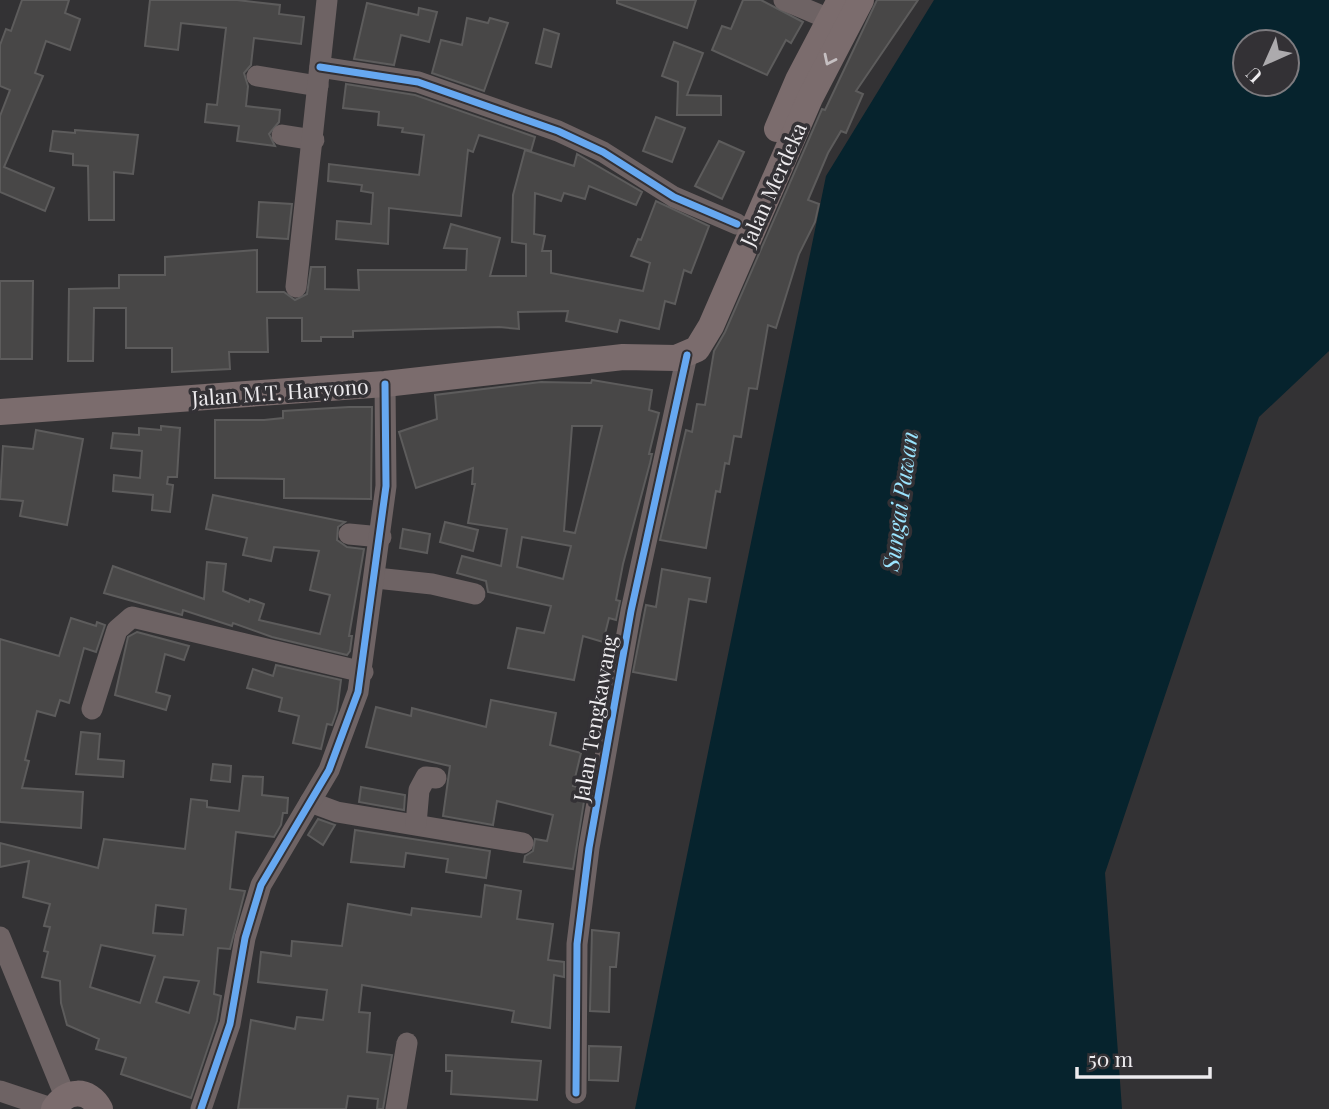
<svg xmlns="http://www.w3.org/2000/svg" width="1329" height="1109" viewBox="0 0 1329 1109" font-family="'Playfair Display',serif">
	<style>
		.water { fill: #06232d; fill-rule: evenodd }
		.building { fill: #484747; stroke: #5d5c5c; stroke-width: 2; fill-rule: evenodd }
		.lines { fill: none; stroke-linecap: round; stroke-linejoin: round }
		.minor { stroke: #6e6364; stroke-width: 21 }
		.major { stroke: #7b6c6d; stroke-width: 26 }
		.cycleway-casing { stroke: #333135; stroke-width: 11 }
		.cycleway { stroke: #66a8f1; stroke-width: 7 }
		.oneway { stroke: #c5bfc1 }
		.labels { text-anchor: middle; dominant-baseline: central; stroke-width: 7; stroke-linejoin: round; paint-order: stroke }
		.street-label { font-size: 21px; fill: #edebee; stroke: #333135 }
		.water-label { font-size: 23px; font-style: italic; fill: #9be4fe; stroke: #333135 }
	</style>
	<rect width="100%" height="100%" fill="#333234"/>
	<path class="water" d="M934 0H1329V351L1259 417 1105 873 1122 1109H635L826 176ZM1245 42H1287V84H1245Z"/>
	<g class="building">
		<path d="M22 0H69L65 13 80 19 70 50 46 41 35 73 43 76 4 167 54 188 45 211 0 192V116L10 90 0 86V45L6 29 11 31Z"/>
		<path d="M150 0H237L280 5 279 14 304 17 301 44 254 38 251 65 244 73 248 86 246 106 280 110 279 122 269 134 275 146 237 141 239 126 205 122 207 104 217 105 226 28 181 23 178 50 145 46Z"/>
		<path d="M617 0H696L687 28 617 3Z"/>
		<path d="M743 0H761L803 22 791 43 786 40 767 75 712 50 722 26 731 29Z"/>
		<path d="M877 0H918L856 91 863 94 846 133 841 131 828 153 808 200 819 204 815 222 799 254 776 328 768 325 757 389 749 388 741 437 734 436 729 464 725 463 720 492 716 491 706 548 660 540 686 430 692 432 697 404 705 405 714 351 725 332 822 109 825 110Z"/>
		<path d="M367 3 418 15 419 8 437 12 429 42 401 35 394 65 354 59Z"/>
		<path d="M467 18 488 23 490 18 508 23 484 91 432 73 441 40 462 45Z"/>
		<path d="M544 29 559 34 551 67 536 63Z"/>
		<path d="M674 42 703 53 687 95 721 96V115H677L678 82 662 76Z"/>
		<path d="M346 84 415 95 535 137 531 151 479 135 473 152 468 150 461 216 389 208 388 244 336 239 337 221 371 224 373 193 361 191 362 185 328 181 329 164 419 175 424 135 402 132 403 128 378 125 379 112 343 108Z"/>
		<path d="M656 117 685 128 672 162 643 151Z"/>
		<path d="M75 130 138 135 133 174 114 172V220H89L88 166 73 165V154L50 151 53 131 75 133Z"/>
		<path d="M719 141 744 152 722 199 695 186Z"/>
		<path d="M525 150 574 166 577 154 642 192 636 205 589 186 585 199 564 193 561 201 535 193 534 234 545 236 542 251H551V273L643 291 650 263 631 256 638 239 641 240 656 201 709 226 691 273 684 270 675 304 665 301 659 329 620 320 617 332 566 321 568 311 518 312 519 329 499 327 353 331V337H321V341H302V318H267L268 352H229L230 369 172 372V348H126V308H94L93 361H68L69 289 119 288V275H165V257L257 250V292H284L295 300 307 294 311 267H325V289L359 290 358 270H466L467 249 444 248 451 224 500 238 490 276H526V244L512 242 513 195Z"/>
		<path d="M259 202 292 204 288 239 257 237Z"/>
		<path d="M0 281H33L32 359H0Z"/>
		<path d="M592 380 652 390 649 410 659 413 649 454H652L650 463 623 564 616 600 620 601 616 620 609 618 603 642 583 636 574 680 508 668 517 628 544 633 551 606 488 592 486 581 457 573 462 556 501 566 507 529 468 523 475 484H472L473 468 416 488 399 432 437 419 435 395 541 382 591 383ZM572 426H602L575 533 564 531ZM522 537 571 546 563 579 517 567Z"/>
		<path d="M349 407H372L371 499 284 498V479L215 478V420H264L283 418V411Z"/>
		<path d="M161 426 180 428 177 477H168L167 484 173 485 170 512 152 510 153 495 113 491 114 475 140 478 142 451 111 448 113 433 139 435V428L161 430Z"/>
		<path d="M36 430 83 439 67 525 20 516 23 501 0 499 3 446 33 449Z"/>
		<path d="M213 495 345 522 338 527 337 540 347 547 364 549 349 636H352L350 651 347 655 272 637 233 623 232 626 183 610 182 615 104 593 113 566 204 599 207 562 226 564 223 591 249 602 250 599 264 604 259 620 320 634 330 595 310 590 319 551 274 547 271 561 243 555 247 538 206 529Z"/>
		<path d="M445 522 478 530 473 551 440 542Z"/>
		<path d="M403 529 430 534 427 553 400 548Z"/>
		<path d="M662 569 710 578 706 602 689 599 676 680 633 672 646 605 656 607Z"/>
		<path d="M71 618 96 626 97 622 105 625 96 652 84 648 69 703 60 700 55 716 37 711 25 760 29 761 22 788 83 792 81 828 0 822V639L59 656Z"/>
		<path d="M137 632 189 646 184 660 165 654 156 692 170 696 166 710 115 695 128 637Z"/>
		<path d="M276 665 341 680 337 711 332 725 327 724 321 749 293 743 299 716 279 711 282 698 247 688 253 669 273 676Z"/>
		<path d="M491 700 556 713 550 745 581 753 573 786 586 789 573 869 524 862 525 856 533 851 535 839 547 841 553 815 497 801 493 825 443 816 450 766 366 747 376 707 411 716 412 708 486 727Z"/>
		<path d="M81 732 100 734 98 759 124 761 123 777 76 774Z"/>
		<path d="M213 764 231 766 230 782 211 780Z"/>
		<path d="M243 776 263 777 262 795 288 798 287 813H283L281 825 274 837 236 832 230 889 245 891 230 949 218 948 214 994 221 996 217 1021 191 1098 121 1074 126 1058 96 1049 99 1039 67 1025 61 1003 60 981 42 977 48 952 44 951 50 927 44 926 50 904 23 897 29 861 0 867V843L98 868 104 839 185 849 191 799 207 801V807L239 811ZM156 905 186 909 183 935 153 933ZM101 945 155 956 140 1003 90 987ZM164 977 199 981 189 1013 156 1002Z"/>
		<path d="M361 787 405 795 404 810 359 802Z"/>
		<path d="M318 819 335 825 323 845 308 835Z"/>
		<path d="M355 830 490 851 486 878 446 872 448 859 406 853 404 867 351 862Z"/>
		<path d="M485 885 521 891 517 919 553 924 548 960 564 962V977L554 975 550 1028 512 1022 514 1011 362 985 359 1012 370 1013 367 1052 392 1055 383 1109H377L378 1099 348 1096 346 1109H238L251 1020 295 1029 297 1017 323 1020 327 990 258 982 261 952 291 956 292 941 342 946 348 904 411 915 412 908 481 917Z"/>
		<path d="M592 930 619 933 616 967H610L609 1012 590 1011Z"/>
		<path d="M589 1046 621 1047 618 1081 589 1080Z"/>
		<path d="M446 1055 541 1061 537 1100 451 1094 452 1071H446Z"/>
	</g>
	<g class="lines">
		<g class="minor">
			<path d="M784 0 829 19"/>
			<path d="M320 67 418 82 558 131 603 152 674 197 737 224"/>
			<path d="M257 76 318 86"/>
			<path d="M282 135 314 140"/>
			<path d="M296 287 327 0"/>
			<path d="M349 534 381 537"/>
			<path d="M376 578 432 584 475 594"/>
			<path d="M92 709 117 630 132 617 363 672"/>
			<path d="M310 802 337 812 523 843"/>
			<path d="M416 824 419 790 426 777 436 778"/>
			<path d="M0 937 65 1096"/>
			<path d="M0 1091 54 1109"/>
			<path d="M576 1093 577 944 589 848 631 611 687 355"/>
			<path d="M201 1109 230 1024 245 938 261 885 329 770 358 692 386 486 385 384"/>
			<path d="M396 1109 407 1043"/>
		</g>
		<g class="major">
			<path d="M777 129 798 80 840 0"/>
			<path d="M0 412 385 384 623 357 676 358 697 349 711 326 810 98 861 0"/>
			<path d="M54 1109C66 1089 89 1088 100 1109"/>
		</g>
		<g class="cycleway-casing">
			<g id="cycleway">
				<path d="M320 67 418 82 558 131 603 152 674 197 737 224"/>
				<path d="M576 1093 577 944 589 848 631 611 687 355"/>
				<path d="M201 1109 230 1024 245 938 261 885 329 770 358 692 386 486 385 384"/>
			</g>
		</g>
		<use href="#cycleway" class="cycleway"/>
	</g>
	<defs><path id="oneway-chevron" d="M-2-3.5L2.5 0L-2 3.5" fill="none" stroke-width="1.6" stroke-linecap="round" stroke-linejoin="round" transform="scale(1.75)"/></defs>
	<use class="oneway" href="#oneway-chevron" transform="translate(829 60) rotate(116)"/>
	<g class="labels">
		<g class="street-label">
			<text transform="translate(772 184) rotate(-66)">Jalan Merdeka</text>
			<text transform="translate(280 391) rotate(-4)">Jalan M.T. Haryono</text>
			<text transform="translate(594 718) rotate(-80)">Jalan Tengkawang</text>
		</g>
		<g class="water-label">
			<text transform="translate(899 501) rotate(-82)">Sungai Pawan</text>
		</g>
	</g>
	<g transform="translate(1266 63) rotate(225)"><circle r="33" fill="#333135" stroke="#7d7b7f" stroke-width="2"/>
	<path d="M0-5L12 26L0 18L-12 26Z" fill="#acaaad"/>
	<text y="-10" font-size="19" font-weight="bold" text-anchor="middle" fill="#edebee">U</text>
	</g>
	<path d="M1077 1067v10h133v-10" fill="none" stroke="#edebee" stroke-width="3.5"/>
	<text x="1088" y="1067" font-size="21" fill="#edebee" stroke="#333135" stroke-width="5" paint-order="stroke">50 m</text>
</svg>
